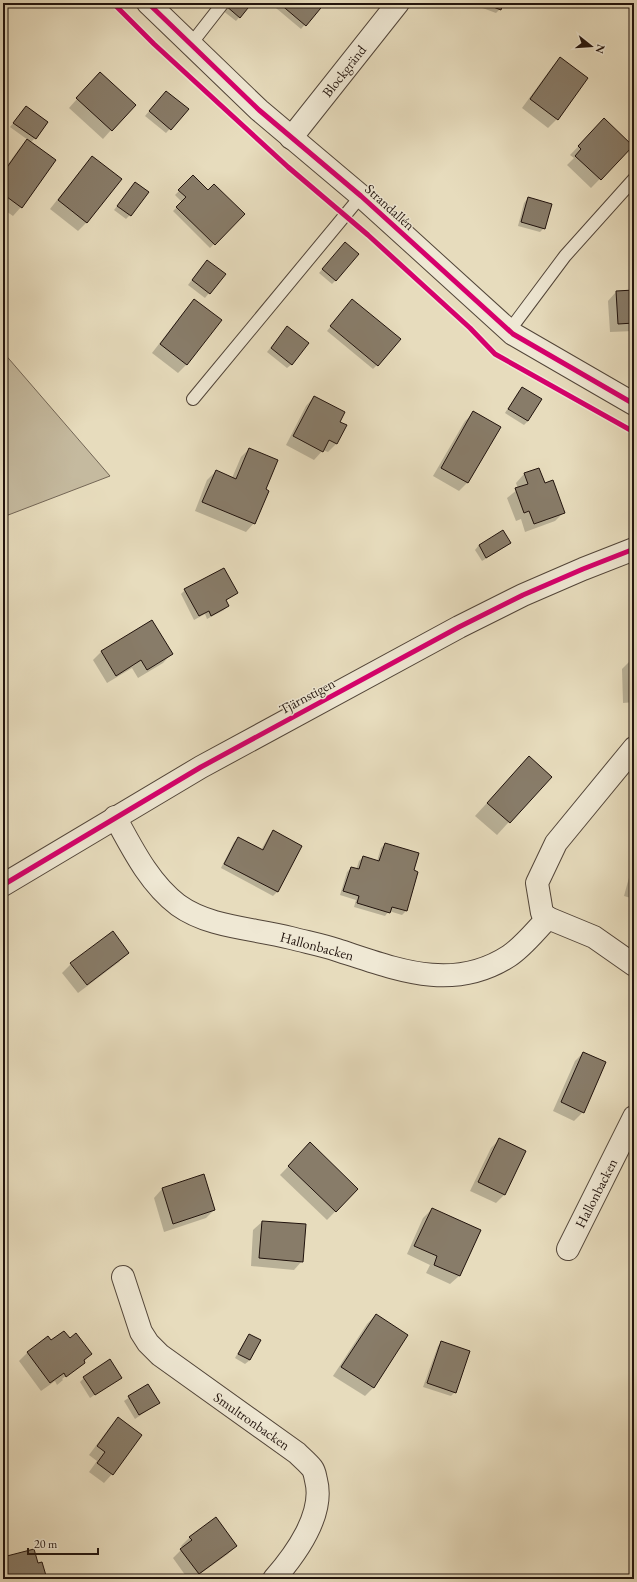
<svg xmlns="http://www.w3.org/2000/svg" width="637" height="1582" viewBox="0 0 637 1582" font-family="'EB Garamond',serif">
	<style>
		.green { fill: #c5ba9f; stroke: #736656 }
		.shadow { fill: #0003 }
		.building { fill: #887c69; stroke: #21130d }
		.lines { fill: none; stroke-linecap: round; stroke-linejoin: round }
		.service-casing { stroke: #524539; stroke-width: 14 }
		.minor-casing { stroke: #524539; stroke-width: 24 }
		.service { stroke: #efe8d4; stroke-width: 12 }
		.minor { stroke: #efe8d4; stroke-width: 22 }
		.cycleway-casing { stroke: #efe8d4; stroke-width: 8 }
		.cycleway { stroke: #d6006c; stroke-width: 5 }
		.labels { text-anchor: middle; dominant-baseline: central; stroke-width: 3; stroke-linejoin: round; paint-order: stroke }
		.street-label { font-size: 14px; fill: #21130d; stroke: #efe8d4 }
	</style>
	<rect width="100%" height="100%" fill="#e7dcbd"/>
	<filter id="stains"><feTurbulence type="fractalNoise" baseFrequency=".005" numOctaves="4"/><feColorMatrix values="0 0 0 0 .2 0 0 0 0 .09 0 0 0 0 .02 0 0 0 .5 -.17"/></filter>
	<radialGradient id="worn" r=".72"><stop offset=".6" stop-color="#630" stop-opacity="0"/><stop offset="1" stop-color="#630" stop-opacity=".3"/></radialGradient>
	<path class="green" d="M3 352 110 476 3 517Z"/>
	<g class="shadow">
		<path d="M227 3H251L236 21 222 10Z"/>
		<path d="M270 3H324L301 29Z"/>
		<path d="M469 3H502L500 9 496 13Z"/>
		<path d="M560 59 557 119 548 128 522 108 552 67Z"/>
		<path d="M92 82 111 130 103 139 69 108Z"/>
		<path d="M162 96 187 110 166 133 145 116Z"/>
		<path d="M26 107 35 138 30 143 21 207 13 216 3 209V171L19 149 28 140 10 127Z"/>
		<path d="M596 128 632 146 591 188 567 165 574 158 570 155Z"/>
		<path d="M92 157 87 222 78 231 50 209 84 166Z"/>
		<path d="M193 177 208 191 244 214 210 248 173 211 182 202 175 195Z"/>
		<path d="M135 183 130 215 126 219 114 210Z"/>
		<path d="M528 198 544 228 540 232 518 226 524 203Z"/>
		<path d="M341 248 336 280 332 284 319 273Z"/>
		<path d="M203 265 224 274 205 298 188 285Z"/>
		<path d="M634 291V331L610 332 608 301 616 292Z"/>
		<path d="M195 300 187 364 178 373 152 353 186 309Z"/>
		<path d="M348 305 377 365 373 369 327 331Z"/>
		<path d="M283 332 292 364 287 368 267 352Z"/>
		<path d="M522 388 528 421 524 425 505 413 518 392Z"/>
		<path d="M314 397 339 422 345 426 336 444 328 452 323 450 314 460 286 445 306 406Z"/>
		<path d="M474 413 500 427 467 483 459 491 433 476 465 421Z"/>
		<path d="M249 449 264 490 254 523 246 532 195 511 207 480 216 471 232 478 241 457Z"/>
		<path d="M539 469 544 484 564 512 555 521 525 532 521 519 516 521 507 498 518 489 516 483 524 474Z"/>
		<path d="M510 543 505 547 482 561 475 550 479 545Z"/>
		<path d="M185 590 237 593 225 601 228 606 224 610 207 619 205 614 194 620 181 594Z"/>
		<path d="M151 621 171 654 163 663 138 678 132 668 107 683 93 660 101 652Z"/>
		<path d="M631 660H634V702L623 703 622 669Z"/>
		<path d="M529 757 550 777 497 835 475 816Z"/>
		<path d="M273 832 277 892 273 896 221 868 234 842 239 838 261 850 269 836Z"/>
		<path d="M385 844 413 871 406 911 402 915 389 911 385 916 354 907 356 900 340 895 347 872 351 868 356 870 359 861 363 857 377 861 381 848Z"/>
		<path d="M634 859V899L624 896Z"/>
		<path d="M113 933 128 953 119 962 78 993 62 973 71 964Z"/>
		<path d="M583 1053V1112L574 1121 553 1111 575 1061Z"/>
		<path d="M500 1139 504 1195 496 1203 470 1191 491 1148Z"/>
		<path d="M310 1144 357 1189 327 1220 280 1175Z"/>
		<path d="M203 1176 214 1210 206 1218 164 1232 154 1198 162 1189Z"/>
		<path d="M432 1209 480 1231 459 1276 450 1284 426 1273 430 1265 407 1254 423 1218Z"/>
		<path d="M262 1222 302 1261 294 1270 251 1266 253 1230Z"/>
		<path d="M376 1315 373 1388 365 1396 333 1376 367 1324Z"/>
		<path d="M250 1335 260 1341 250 1360 245 1364 235 1358 246 1339Z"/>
		<path d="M48 1337 51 1342 69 1340 91 1354 76 1370V1368L62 1379 63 1380 57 1385 55 1381 41 1391 19 1361 27 1353Z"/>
		<path d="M442 1342 455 1392 451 1396 423 1387 438 1346Z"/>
		<path d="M121 1377 90 1398 80 1382 84 1378Z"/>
		<path d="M147 1385 158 1403 135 1419 124 1401Z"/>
		<path d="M118 1419 112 1474 104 1483 89 1472 97 1461 89 1455 110 1427Z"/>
		<path d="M190 1537 236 1546 228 1554 193 1579H188L173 1558 183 1548 181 1546Z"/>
	</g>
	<g class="building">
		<path d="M227 3H252L240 18 225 5Z"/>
		<path d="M279 3H325L306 26Z"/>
		<path d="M483 3H503L501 10Z"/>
		<path d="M560 57 588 78 558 120 530 99Z"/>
		<path d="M100 72 136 105 112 131 76 98Z"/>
		<path d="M166 91 189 109 171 130 149 111Z"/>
		<path d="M26 106 48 122 36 139 13 123Z"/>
		<path d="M604 118 633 146 601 180 575 156 581 149 578 146Z"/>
		<path d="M27 139 56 160 22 208 3 194V173Z"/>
		<path d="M92 156 122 179 87 223 58 200Z"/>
		<path d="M193 175 208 190 214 184 245 214 215 245 176 207 186 197 178 190Z"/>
		<path d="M135 182 149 192 131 216 117 206Z"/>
		<path d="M528 197 552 204 545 229 521 222Z"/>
		<path d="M345 242 359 254 336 281 322 269Z"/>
		<path d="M207 260 226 274 210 294 192 280Z"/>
		<path d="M634 290V323L618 324 616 291Z"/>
		<path d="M194 299 222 320 187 365 160 344Z"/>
		<path d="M352 299 401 339 378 366 330 326Z"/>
		<path d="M287 326 309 343 292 365 271 348Z"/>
		<path d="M522 387 542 399 528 421 508 409Z"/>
		<path d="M314 396 345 412 340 422 347 425 337 444 329 440 323 452 293 436Z"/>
		<path d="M473 411 501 427 468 483 441 468Z"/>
		<path d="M249 448 278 460 266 489 269 491 255 524 202 502 216 470 236 479Z"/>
		<path d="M539 468 545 483 553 480 565 513 534 524 529 511 524 513 515 488 528 484 524 473Z"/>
		<path d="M503 530 511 543 486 558 479 545Z"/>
		<path d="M224 568 238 593 226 600 229 606 211 616 209 611 199 616 184 589Z"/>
		<path d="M152 620 173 654 147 670 141 660 116 676 101 651Z"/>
		<path d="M630 659H634V694H631Z"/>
		<path d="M529 756 552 777 510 823 487 803Z"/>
		<path d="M273 830 302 846 278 892 224 864 238 837 263 850Z"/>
		<path d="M385 843 419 853 414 870 418 872 407 911 392 907 390 913 357 903 359 896 343 891 351 867 359 869 363 856 379 861Z"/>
		<path d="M113 931 129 953 87 985 70 963Z"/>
		<path d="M583 1052 606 1062 584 1113 561 1102Z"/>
		<path d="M499 1138 526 1151 505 1195 478 1182Z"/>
		<path d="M310 1142 358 1189 336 1212 288 1166Z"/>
		<path d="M204 1174 215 1210 173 1224 162 1188Z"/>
		<path d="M432 1208 481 1230 460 1276 434 1265 437 1256 414 1246Z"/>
		<path d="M262 1221 306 1224 303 1262 259 1258Z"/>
		<path d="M376 1314 408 1335 374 1388 341 1367Z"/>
		<path d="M64 1331 70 1338 76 1333 92 1354 84 1360 85 1363 66 1377 64 1373 50 1383 27 1352 48 1336 51 1340Z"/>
		<path d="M249 1334 261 1340 250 1360 238 1354Z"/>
		<path d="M441 1341 470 1351 456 1393 427 1383Z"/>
		<path d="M110 1359 122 1378 95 1395 83 1377Z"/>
		<path d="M148 1384 160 1403 139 1415 128 1396Z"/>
		<path d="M118 1417 142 1435 113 1475 97 1463 105 1452 97 1446Z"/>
		<path d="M216 1517 237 1546 199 1574 180 1549 192 1540 189 1537Z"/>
		<path d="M34 1549 38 1563 42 1562 47 1579H3V1557Z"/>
	</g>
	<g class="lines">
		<g class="service-casing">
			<g id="service">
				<path d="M191 44 223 3"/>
				<path d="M509 331 565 256 634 179"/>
				<path d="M193 399 361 196"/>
			</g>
		</g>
		<g class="minor-casing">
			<g id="minor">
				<path d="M148 3 259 110 361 196 513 334 634 404"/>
				<path d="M291 138 398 3"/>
				<path d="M115 817C132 848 149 883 178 905 210 928 253 928 291 938 306 942 322 945 337 950 396 969 452 993 509 956 524 946 536 930 548 918L594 937 634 965"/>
				<path d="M3 885 201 767 459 627 523 595 583 569 634 549"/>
				<path d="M548 918 542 913 537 883 556 843 634 748"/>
				<path d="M568 1249 634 1117"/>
				<path d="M123 1277 141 1332 148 1343 160 1355 297 1453C302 1458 308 1463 312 1468 315 1472 315 1476 316 1480 325 1514 295 1555 274 1579"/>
			</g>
		</g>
		<use href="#service" class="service"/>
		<use href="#minor" class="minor"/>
		<g class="cycleway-casing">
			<g id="cycleway">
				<path d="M113 3 154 44 288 167 368 235 470 328 495 354 634 432"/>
				<path d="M148 3 259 110 361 196 513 334 634 404"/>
				<path d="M3 885 201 767 459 627 523 595 583 569 634 549"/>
			</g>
		</g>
		<use href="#cycleway" class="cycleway"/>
	</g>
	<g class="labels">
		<g class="street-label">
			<text transform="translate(344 71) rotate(-52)">Blockgränd</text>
			<text transform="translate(390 207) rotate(42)">Strandallén</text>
			<text transform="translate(307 696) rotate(-28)">Tjärnstigen</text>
			<text transform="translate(317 946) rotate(15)">Hallonbacken</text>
			<text transform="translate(596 1193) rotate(-63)">Hallonbacken</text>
			<text transform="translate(252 1421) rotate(35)">Smultronbacken</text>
		</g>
	</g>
	<rect width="637" height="1582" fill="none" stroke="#e7dcbd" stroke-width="16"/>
	<rect x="4" y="4" width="629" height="1574" fill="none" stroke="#21130d" stroke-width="2"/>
	<rect x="8" y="8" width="621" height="1566" fill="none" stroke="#21130d"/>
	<g transform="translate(591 46) rotate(107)" stroke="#efe8d4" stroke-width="3" paint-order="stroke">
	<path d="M0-3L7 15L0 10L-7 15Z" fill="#21130d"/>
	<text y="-6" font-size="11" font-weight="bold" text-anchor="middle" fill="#21130d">N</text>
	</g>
	<path d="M28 1548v6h70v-6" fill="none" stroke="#21130d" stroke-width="2"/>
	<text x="34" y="1548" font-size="12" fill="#21130d" stroke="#efe8d4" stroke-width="3" paint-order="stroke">20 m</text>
	<rect width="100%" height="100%" filter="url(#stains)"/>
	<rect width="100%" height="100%" fill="url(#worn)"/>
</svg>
